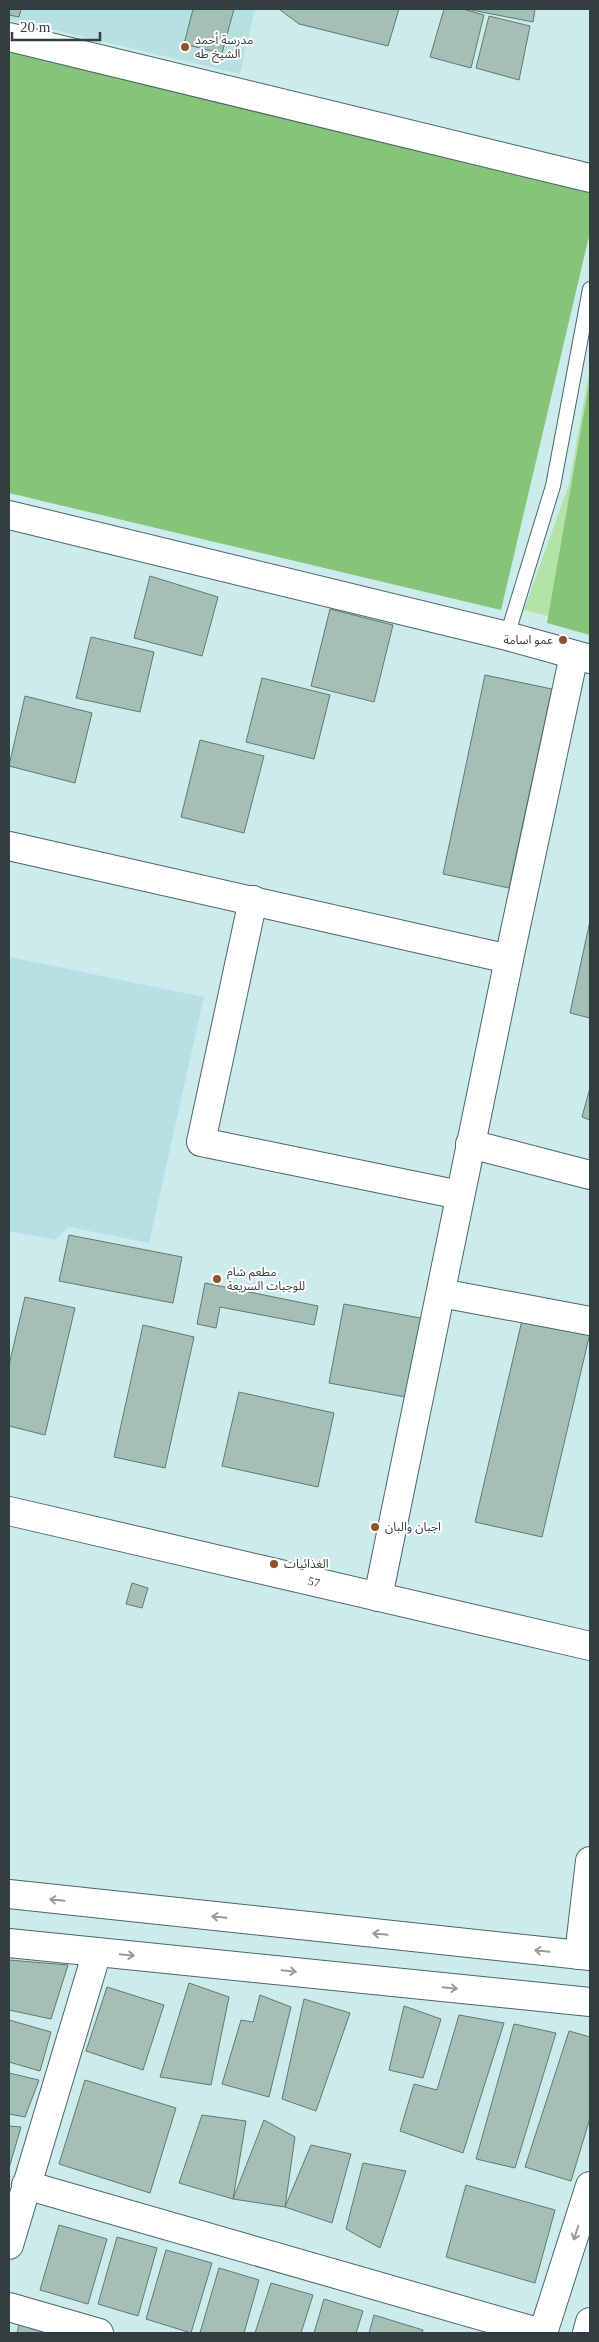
<svg xmlns="http://www.w3.org/2000/svg" width="599" height="2342" viewBox="0 0 599 2342" font-family="'Times New Roman','Noto Sans Arabic',serif">
	<style>
		.built { fill: #b7e0e3 }
		.green { fill: #b3e3a7 }
		.forest { fill: #86c477 }
		.building { fill: #a4c0b5; stroke: #607a70 }
		.lines { fill: none; stroke-linecap: round; stroke-linejoin: round }
		.service-casing { stroke: #4a6668; stroke-width: 16 }
		.minor-casing { stroke: #4a6668; stroke-width: 30 }
		.secondary-casing { stroke: #4a6668; stroke-width: 30 }
		.service { stroke: #fff; stroke-width: 14 }
		.minor { stroke: #fff; stroke-width: 28 }
		.secondary { stroke: #fff; stroke-width: 28 }
		.oneway { stroke: #989e9f }
		.poi-dot { fill: #964f28; stroke: #fff; stroke-width: 2 }
		.labels { text-anchor: middle; dominant-baseline: central; stroke-width: 4; stroke-linejoin: round; paint-order: stroke }
		.poi-label { font-size: 12px; fill: #323e3f; stroke: #fff; text-anchor: start }
		.street-label { font-size: 12px; fill: #323e3f; stroke: #fff }
	</style>
	<rect width="100%" height="100%" fill="#cbebed"/>
	<g class="built">
		<path d="M9 9H255L240 74 9 19Z"/>
		<path d="M9 957 204 997 149 1243 69 1227 55 1240 9 1231Z"/>
	</g>
	<path class="green" d="M590 367V626L524 610 569 484Z"/>
	<g class="forest">
		<path d="M9 39 590 186V232L501 610 9 493Z"/>
		<path d="M590 378V635L547 623Z"/>
	</g>
	<g class="building">
		<path d="M9 9H21L19 17 9 15Z"/>
		<path d="M193 9H234L219 64 213 62 216 52 184 44Z"/>
		<path d="M279 9H399L388 46 299 24Z"/>
		<path d="M444 9H463L484 15 471 68 430 57Z"/>
		<path d="M466 9H535L533 22Z"/>
		<path d="M489 16 530 26 519 80 476 68Z"/>
		<path d="M150 576 218 597 202 656 134 638Z"/>
		<path d="M330 609 393 625 374 702 311 686Z"/>
		<path d="M91 637 154 652 140 712 76 698Z"/>
		<path d="M485 675 552 689 509 888 443 874Z"/>
		<path d="M262 678 330 695 314 759 246 742Z"/>
		<path d="M25 696 92 713 75 783 9 766Z"/>
		<path d="M200 740 264 756 244 833 181 817Z"/>
		<path d="M590 921V1018L570 1013Z"/>
		<path d="M590 1088V1120L582 1117Z"/>
		<path d="M69 1235 182 1257 173 1303 59 1281Z"/>
		<path d="M205 1283 318 1306 314 1325 220 1307 216 1328 197 1324Z"/>
		<path d="M25 1297 75 1308 45 1435 9 1426V1365Z"/>
		<path d="M344 1304 426 1319 411 1398 329 1383Z"/>
		<path d="M523 1316 590 1333 542 1537 475 1522Z"/>
		<path d="M143 1325 194 1337 165 1468 114 1457Z"/>
		<path d="M239 1392 334 1413 318 1487 222 1466Z"/>
		<path d="M132 1583 148 1588 142 1608 126 1604Z"/>
		<path d="M9 1960 68 1965 51 2019 9 2010Z"/>
		<path d="M189 1983 229 1997 211 2085 160 2077Z"/>
		<path d="M107 1987 164 2005 143 2070 86 2051Z"/>
		<path d="M260 1995 291 2007 269 2097 222 2084 241 2020 253 2022Z"/>
		<path d="M304 1999 350 2013 316 2111 282 2099Z"/>
		<path d="M404 2006 441 2019 423 2078 389 2070Z"/>
		<path d="M459 2015 504 2023 463 2153 400 2131 414 2084 437 2090Z"/>
		<path d="M9 2020 51 2032 40 2071 9 2062Z"/>
		<path d="M514 2024 556 2033 515 2168 476 2159Z"/>
		<path d="M569 2031 590 2037V2118L571 2181 525 2167Z"/>
		<path d="M9 2073 39 2080 25 2117 9 2114Z"/>
		<path d="M85 2080 176 2108 150 2193 59 2164Z"/>
		<path d="M202 2115 246 2121 233 2199 179 2183Z"/>
		<path d="M264 2120 295 2137 285 2207 233 2199Z"/>
		<path d="M9 2126 21 2127 9 2168Z"/>
		<path d="M311 2145 351 2154 332 2223 285 2207Z"/>
		<path d="M363 2163 406 2171 380 2248 346 2229Z"/>
		<path d="M466 2185 555 2210 535 2283 446 2257Z"/>
		<path d="M59 2225 107 2239 88 2304 40 2290Z"/>
		<path d="M117 2237 157 2248 138 2316 98 2304Z"/>
		<path d="M166 2250 212 2263 191 2333 146 2319Z"/>
		<path d="M219 2268 259 2280 244 2333H200Z"/>
		<path d="M271 2283 313 2295 301 2333H255Z"/>
		<path d="M324 2299 363 2311 356 2333H314Z"/>
		<path d="M374 2315 423 2330 422 2333H369Z"/>
		<path d="M20 2321 65 2333H17Z"/>
	</g>
	<g class="lines">
		<g class="service-casing">
			<path id="service" d="M507 636 553 486 590 289"/>
		</g>
		<g class="minor-casing">
			<g id="minor">
				<path d="M9 37 590 178"/>
				<path d="M9 515 507 636 590 659"/>
				<path d="M9 846 509 959"/>
				<path d="M253 900 201 1142 460 1195"/>
				<path d="M470 1144 590 1175"/>
				<path d="M441 1293 590 1321"/>
				<path d="M9 1511 590 1646"/>
				<path d="M378 1597 509 959 574 655"/>
				<path d="M579 1955 590 1861"/>
				<path d="M26 2185 541 2333"/>
				<path d="M9 2245 97 1952"/>
				<path d="M9 2307 99 2333"/>
				<path d="M543 2333 590 2186"/>
				<path d="M587 2333 590 2322"/>
			</g>
		</g>
		<g class="secondary-casing">
			<g id="secondary">
				<path d="M9 1894 590 1956"/>
				<path d="M9 1943 590 2002"/>
			</g>
		</g>
		<use href="#service" class="service"/>
		<use href="#minor" class="minor"/>
		<use href="#secondary" class="secondary"/>
	</g>
	<defs><path id="oneway-shaft" d="M-6 0H5M1.5-3L5.5 0L1.5 3" fill="none" stroke-width="1.6" stroke-linecap="round" stroke-linejoin="round" transform="scale(1.25)"/></defs>
	<g class="oneway">
		<use href="#oneway-shaft" transform="translate(57 1900) rotate(-174)"/>
		<use href="#oneway-shaft" transform="translate(219 1917) rotate(-174)"/>
		<use href="#oneway-shaft" transform="translate(380 1934) rotate(-174)"/>
		<use href="#oneway-shaft" transform="translate(542 1951) rotate(-174)"/>
		<use href="#oneway-shaft" transform="translate(127 1955) rotate(6)"/>
		<use href="#oneway-shaft" transform="translate(289 1971) rotate(6)"/>
		<use href="#oneway-shaft" transform="translate(450 1988) rotate(6)"/>
		<use href="#oneway-shaft" transform="translate(576 2233) rotate(108)"/>
	</g>
	<g class="poi-dot">
		<circle cx="185" cy="47" r="5"/>
		<circle cx="563" cy="640" r="5"/>
		<circle cx="217" cy="1279" r="5"/>
		<circle cx="375" cy="1527" r="5"/>
		<circle cx="274" cy="1564" r="5"/>
	</g>
	<g class="labels">
		<g class="poi-label">
			<text x="195" y="40">مدرسة أحمد<tspan x="195" dy="14">الشيخ طه</tspan></text>
			<text x="553" y="640" text-anchor="end">عمو اسامة</text>
			<text x="227" y="1272">مطعم شام<tspan x="227" dy="14">للوجبات السريعة</tspan></text>
			<text x="385" y="1527">اجبان والبان</text>
			<text x="284" y="1564">الغذائيات</text>
		</g>
		<g class="street-label">
			<text transform="translate(314 1582) rotate(13)">57</text>
		</g>
	</g>
	<rect width="599" height="2342" fill="none" stroke="#323e3f" stroke-width="20"/>
	<path d="M12 32v8h88v-8" fill="none" stroke="#323e3f" stroke-width="2.5"/>
	<text x="20" y="32" font-size="15" fill="#323e3f" stroke="#ffffff" stroke-width="4" paint-order="stroke">20 m</text>
</svg>
